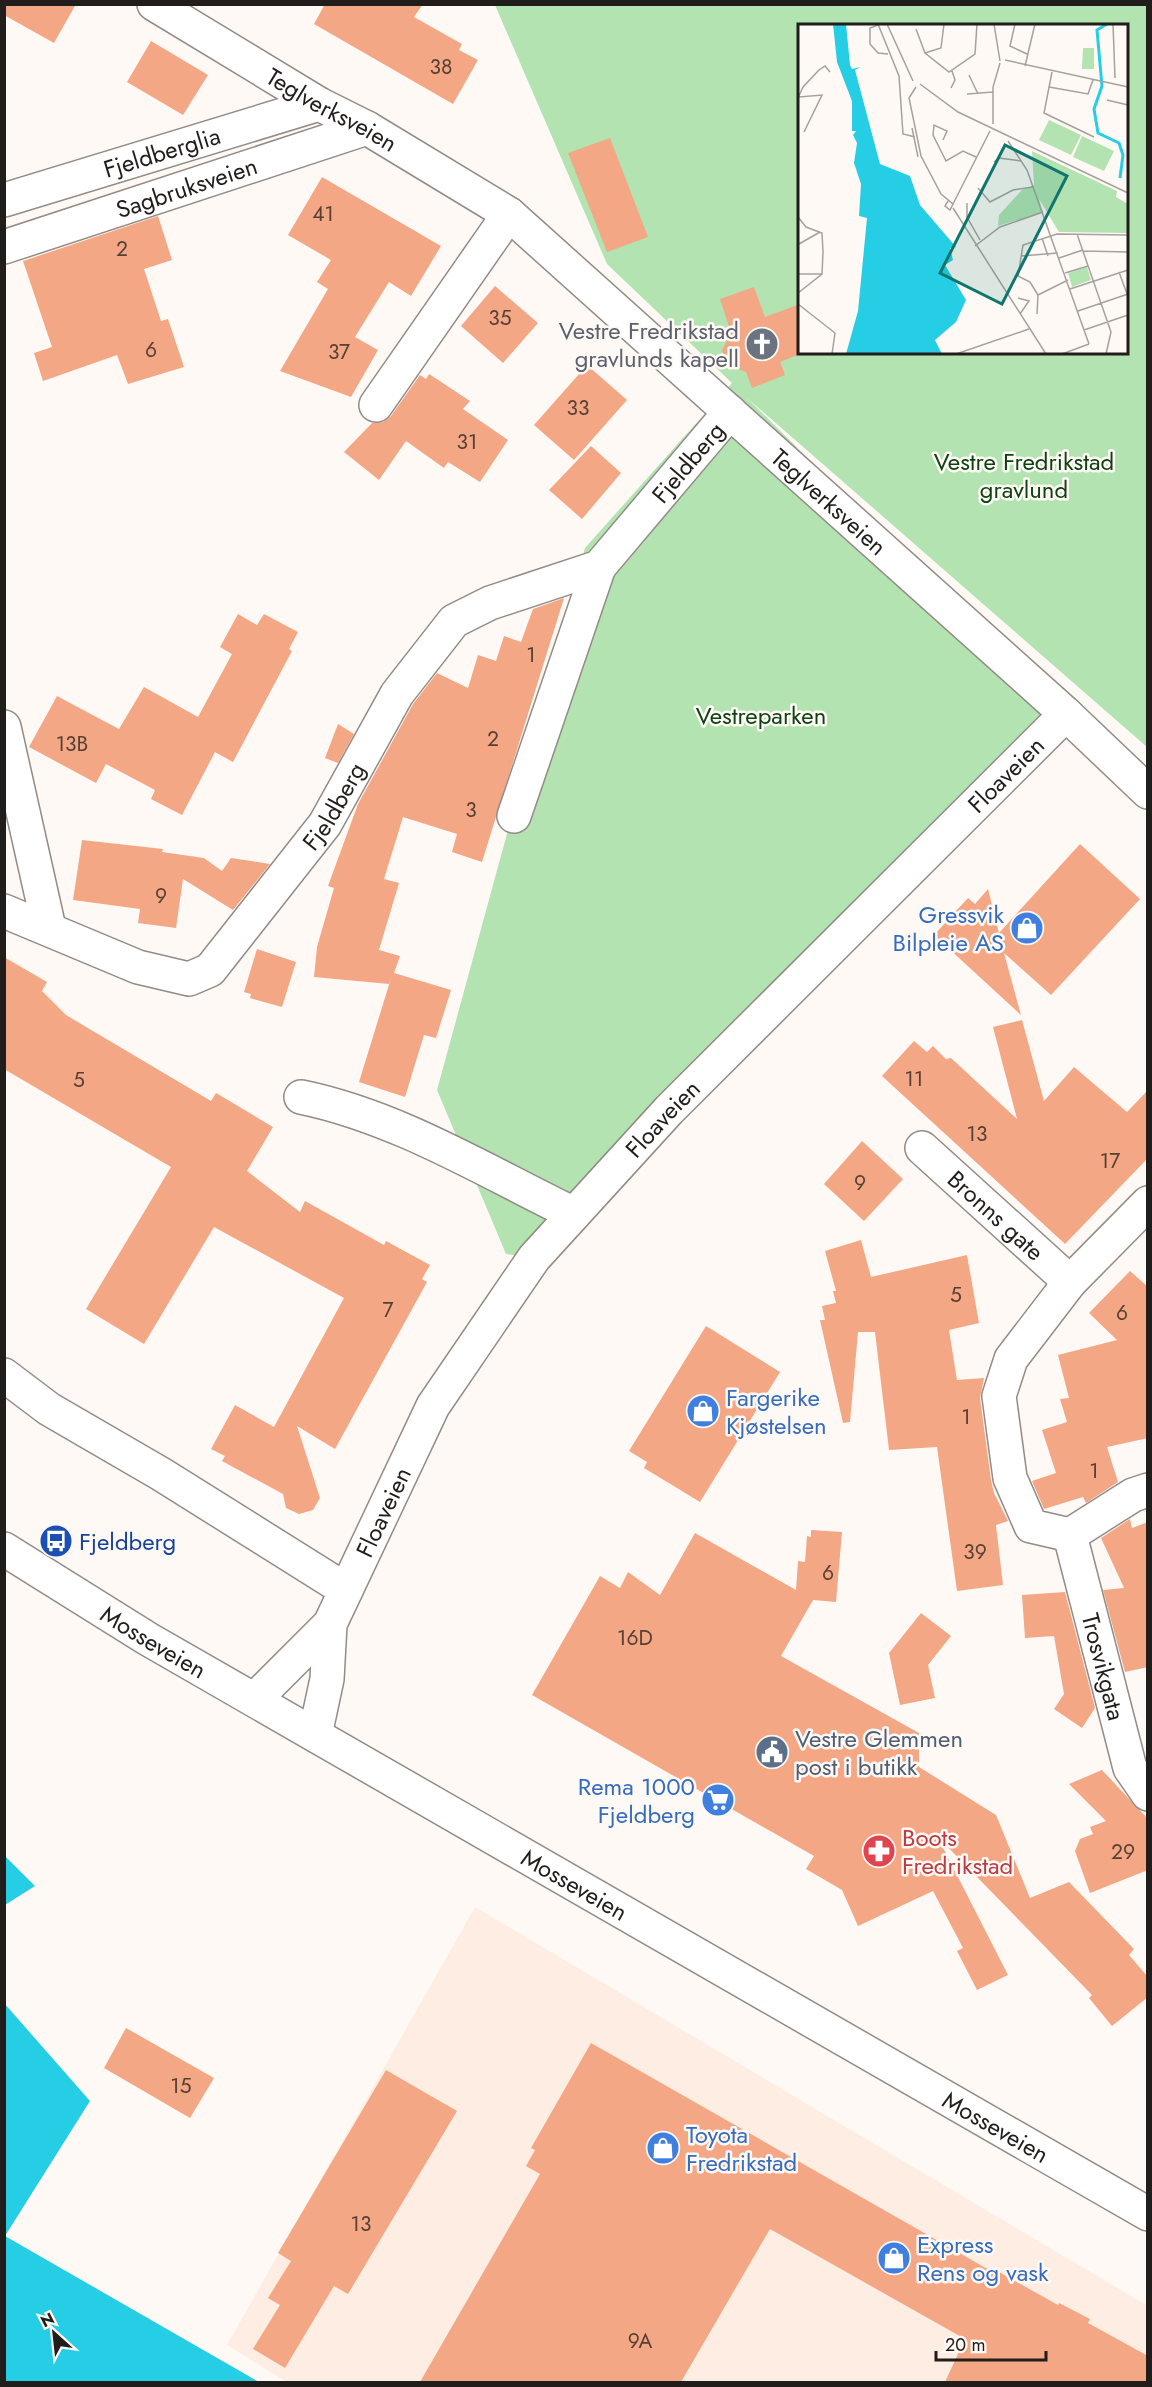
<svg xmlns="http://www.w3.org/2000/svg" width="1152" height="2387" viewBox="0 0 1152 2387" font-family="Jost,sans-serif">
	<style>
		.built { fill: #feede2 }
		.green { fill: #b2e3b1; fill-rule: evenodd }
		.water { fill: #26cee5 }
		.building { fill: #f4a784 }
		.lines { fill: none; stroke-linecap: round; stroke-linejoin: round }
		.minor-casing { stroke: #948b86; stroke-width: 36 }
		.primary-casing { stroke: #948b86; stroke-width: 36 }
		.minor { stroke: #fff; stroke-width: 33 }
		.primary { stroke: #fff; stroke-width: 33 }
		.labels { text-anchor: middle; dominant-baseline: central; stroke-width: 5; stroke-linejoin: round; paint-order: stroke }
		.number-label { font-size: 21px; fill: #564035 }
		.street-label { font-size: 24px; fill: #211d1b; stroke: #fff9f5 }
		.worship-label { font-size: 24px; fill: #5b616d; stroke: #fff9f5; text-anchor: end }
		.park-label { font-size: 24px; fill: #0e4211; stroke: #fff9f5 }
		.shop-label { font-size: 24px; fill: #366cbe; stroke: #fff9f5; text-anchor: start }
		.transit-label { font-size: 24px; fill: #164399; stroke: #fff9f5; text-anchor: start }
		.service-label { font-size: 24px; fill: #4e5e75; stroke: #fff9f5; text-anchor: start }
		.health-label { font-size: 24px; fill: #be3a42; stroke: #fff9f5; text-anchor: start }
		.inset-river { fill: none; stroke: #26cee5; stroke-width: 3 }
		.inset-road { fill: none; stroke: #a6a19e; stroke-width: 1.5 }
		.view { fill: #0f766e; fill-opacity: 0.15; stroke: #0f766e; stroke-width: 3 }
		.inset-edge { fill: none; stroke: #211d1b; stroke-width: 3 }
	</style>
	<rect width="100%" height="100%" fill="#fff9f5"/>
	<path class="built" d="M475 1907 1148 2306 1147 2382H287L227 2345Z"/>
	<path class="green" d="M495 5H1147V747L746 397 1066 714 534 1258 506 1254 437 1090 585 548 732 383 607 264ZM800 26H1126V352H800Z"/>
	<g class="water">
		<path d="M5 1856 35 1886 5 1905H4Z"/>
		<path d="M4 2003 90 2101 5 2236 259 2382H5Z"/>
	</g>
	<g class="building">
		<path d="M4 4H76L54 43 4 15Z"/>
		<path d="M325 4H423L414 17 462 44 459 50 478 60 453 104 314 24Z"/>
		<path d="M151 41 208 75 183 115 127 82Z"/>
		<path d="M610 138 648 237 607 252 568 153Z"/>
		<path d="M322 177 441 246 411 296 389 282 355 337 378 350 351 397 280 371 328 289 317 282 331 260 288 235Z"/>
		<path d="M158 216 172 260 144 269 161 321 168 319 184 367 128 384 117 355 43 381 34 353 52 347 23 261Z"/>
		<path d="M495 286 538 323 503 363 461 326Z"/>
		<path d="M754 287 765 317 800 304V354L780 362 785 375 752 388 746 372 727 365 722 350 731 333 720 299Z"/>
		<path d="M587 365 627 400 574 460 534 425Z"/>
		<path d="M429 374 470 401 463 409 508 440 480 482 448 462 444 468 406 441 379 480 344 452 372 423 383 422 391 416 420 375 426 379Z"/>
		<path d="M591 446 621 473 582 519 549 490Z"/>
		<path d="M564 598 482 862 452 852 457 834 403 817 384 879 399 883 379 950 400 956 394 973 451 990 436 1038 424 1035 405 1097 359 1082 392 975 389 984 314 977 317 947 334 888 328 886 358 804 413 704 437 673 468 688 478 655 496 661 504 636 521 642 533 609Z"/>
		<path d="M238 614 257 625 264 614 298 632 289 649 292 651 233 762 215 752 182 815 151 799 155 790 106 764 96 783 29 747 57 696 119 729 144 687 198 717 232 654 220 647Z"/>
		<path d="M338 724 354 734 338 763 325 758Z"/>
		<path d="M82 840 163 849 162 852 204 858 222 871 231 858 270 864 233 910 183 879 176 928 138 923 140 909 73 900Z"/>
		<path d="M1080 844 1140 899 1051 995 1004 953 1021 1015 934 935 968 898 975 904 988 889 999 933Z"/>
		<path d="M257 949 296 962 282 1007 250 998 251 994 244 992Z"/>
		<path d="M4 957 47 982 42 991 66 1015 211 1101 216 1093 273 1127 247 1171 300 1212 305 1201 384 1245 386 1241 430 1265 422 1279 427 1282 335 1449 297 1426 320 1498 313 1510 299 1514 286 1508 283 1494 222 1461 225 1456 211 1449 235 1405 274 1427 344 1298 214 1227 144 1344 86 1309 171 1167 4 1069Z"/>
		<path d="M1022 1020 1044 1101 1074 1067 1127 1112 1148 1090V1158L1065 1244 882 1076 914 1041 927 1052 933 1046 946 1059 951 1058 1017 1119 993 1027Z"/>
		<path d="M862 1141 903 1179 864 1221 824 1184Z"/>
		<path d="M861 1240 871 1277 967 1255 979 1323 949 1330 957 1380 984 1378 980 1398 991 1480 994 1493 1008 1521 996 1525 1003 1585 957 1591 937 1447 889 1450 875 1332H858L850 1422 843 1423 820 1320H825L822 1306 836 1303 833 1291H836L825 1251Z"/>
		<path d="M1130 1271 1148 1287V1438L1107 1447 1118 1482 1086 1503 1083 1497 1044 1509 1032 1481 1056 1473 1042 1430 1067 1422 1060 1399 1069 1398 1058 1355 1117 1340 1089 1313Z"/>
		<path d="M706 1326 780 1372 700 1502 644 1468 647 1462 629 1451Z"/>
		<path d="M1130 1519 1132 1528 1148 1522V1667L1125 1672 1103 1590 1124 1588 1101 1538Z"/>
		<path d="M811 1530 842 1532 836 1602 813 1600 781 1656 919 1733V1767L996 1815 1030 1898 1069 1882 1134 1949 1129 1955 1148 1977V1997L1112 2026 1089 1998 1092 1995 937 1836 1008 1975 977 1990 957 1951 963 1948 933 1891 858 1926 842 1890 806 1869 814 1856 532 1695 600 1576 620 1588 628 1572 660 1595 695 1533 796 1590 798 1561 805 1562 807 1536 811 1537Z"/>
		<path d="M1065 1592 1095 1708 1082 1728 1054 1709 1064 1694 1054 1636 1025 1638 1022 1595Z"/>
		<path d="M921 1613 951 1636 928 1665 935 1698 900 1705 889 1653Z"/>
		<path d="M1102 1770 1148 1819V1870L1090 1893 1075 1851 1080 1839 1093 1834 1090 1827 1106 1821 1069 1784Z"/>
		<path d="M126 2028 214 2078 190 2118 104 2068Z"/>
		<path d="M591 2043 998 2275 999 2272 1058 2305 1059 2303 1090 2319 1088 2323 1148 2356V2382H945L965 2339 770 2229 681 2382H420L540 2174 526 2166 535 2150 531 2148Z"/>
		<path d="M386 2070 457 2111 348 2294 334 2286 285 2368 253 2349 280 2305 268 2298 291 2261 278 2253Z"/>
	</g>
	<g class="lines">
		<g class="minor-casing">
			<g id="minor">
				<path id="s1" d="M154 4 319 104 367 128 509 214 1066 714 1148 792"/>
				<path id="s2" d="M4 200 319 104"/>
				<path id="s3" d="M4 247 367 128"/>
				<path d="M376 405 509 214"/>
				<path d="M4 727 49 928"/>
				<path d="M514 816 599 567"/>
				<path id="s4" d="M4 911 138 967 189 979 210 970 325 824 397 694 454 621 490 603 599 567 730 412"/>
				<path d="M301 1097C398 1117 485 1171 574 1214"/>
				<path id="s5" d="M922 1148 1070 1282"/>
				<path d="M4 1375 49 1409 161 1474 346 1590"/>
				<path d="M1070 1535 1031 1526 1010 1478 999 1396 1011 1359 1070 1282 1148 1203"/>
				<path id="s6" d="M1070 1535 1130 1768 1148 1794"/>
				<path d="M1070 1535 1133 1495 1148 1490"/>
				<path id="s7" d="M255 1699 330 1624 433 1406 534 1258 669 1110 1066 714"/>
				<path d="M315 1735 327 1679 330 1624"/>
			</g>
		</g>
		<g class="primary-casing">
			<g id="primary">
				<path id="s8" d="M4 1549 148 1639 1148 2214"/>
			</g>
		</g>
		<use href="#minor" class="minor"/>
		<use href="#primary" class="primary"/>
	</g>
	<defs>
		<g id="church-disc" transform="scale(1.725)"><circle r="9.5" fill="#6b7280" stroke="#fff9f5"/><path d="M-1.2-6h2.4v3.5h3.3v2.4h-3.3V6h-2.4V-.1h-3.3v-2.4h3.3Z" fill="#fff"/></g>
		<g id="shop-disc" transform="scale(1.725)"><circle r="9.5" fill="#3f7fe0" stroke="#fff9f5"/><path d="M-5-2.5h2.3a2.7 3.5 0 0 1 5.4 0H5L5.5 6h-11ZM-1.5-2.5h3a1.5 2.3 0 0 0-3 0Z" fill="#fff"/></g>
		<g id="bus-disc" transform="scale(1.725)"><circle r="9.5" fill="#1a4fb4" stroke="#fff9f5"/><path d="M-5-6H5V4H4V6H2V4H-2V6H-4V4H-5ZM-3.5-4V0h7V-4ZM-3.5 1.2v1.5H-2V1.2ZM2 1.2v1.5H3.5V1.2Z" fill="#fff"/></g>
		<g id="civic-disc" transform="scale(1.725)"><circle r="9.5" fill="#5c6f8a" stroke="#fff9f5"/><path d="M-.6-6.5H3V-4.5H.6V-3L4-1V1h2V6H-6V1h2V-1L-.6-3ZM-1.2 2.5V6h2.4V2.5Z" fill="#fff"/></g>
		<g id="supermarket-disc" transform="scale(1.725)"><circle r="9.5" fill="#3f7fe0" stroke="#fff9f5"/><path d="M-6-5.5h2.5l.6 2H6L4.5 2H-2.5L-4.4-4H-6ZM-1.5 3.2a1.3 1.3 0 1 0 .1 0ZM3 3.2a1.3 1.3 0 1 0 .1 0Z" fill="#fff"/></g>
		<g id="pharmacy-disc" transform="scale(1.725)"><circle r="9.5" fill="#e0444e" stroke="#fff9f5"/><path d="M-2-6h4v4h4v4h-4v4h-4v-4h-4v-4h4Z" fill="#fff"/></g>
	</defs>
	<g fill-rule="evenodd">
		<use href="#church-disc" x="762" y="344"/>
		<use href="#shop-disc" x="1027" y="928"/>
		<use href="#shop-disc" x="703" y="1411"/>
		<use href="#bus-disc" x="56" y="1541"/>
		<use href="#civic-disc" x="772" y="1752"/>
		<use href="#supermarket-disc" x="718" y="1800"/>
		<use href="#pharmacy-disc" x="879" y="1851"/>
		<use href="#shop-disc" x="663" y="2148"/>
		<use href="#shop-disc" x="894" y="2258"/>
	</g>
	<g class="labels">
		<g class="number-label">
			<text x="441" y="67">38</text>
			<text x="323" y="214">41</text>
			<text x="122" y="249">2</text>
			<text x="500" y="318">35</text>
			<text x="151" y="350">6</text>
			<text x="339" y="352">37</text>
			<text x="578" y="408">33</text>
			<text x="467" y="442">31</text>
			<text x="531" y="655">1</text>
			<text x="493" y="739">2</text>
			<text x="72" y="744">13B</text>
			<text x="471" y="810">3</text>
			<text x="161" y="896">9</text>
			<text x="914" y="1079">11</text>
			<text x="79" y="1080">5</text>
			<text x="977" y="1134">13</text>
			<text x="1110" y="1161">17</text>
			<text x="860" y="1183">9</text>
			<text x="956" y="1295">5</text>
			<text x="388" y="1310">7</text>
			<text x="1122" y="1313">6</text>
			<text x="966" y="1417">1</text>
			<text x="1094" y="1471">1</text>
			<text x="975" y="1552">39</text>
			<text x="828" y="1573">6</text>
			<text x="635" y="1638">16D</text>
			<text x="1123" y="1852">29</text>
			<text x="181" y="2086">15</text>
			<text x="361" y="2224">13</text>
			<text x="640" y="2341">9A</text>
		</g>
		<g class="street-label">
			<text stroke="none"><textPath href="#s1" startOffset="207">Teglverksveien</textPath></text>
			<text stroke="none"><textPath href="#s2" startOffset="165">Fjeldberglia</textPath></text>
			<text stroke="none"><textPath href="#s3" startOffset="192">Sagbruksveien</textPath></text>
			<text stroke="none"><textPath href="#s4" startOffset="940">Fjeldberg</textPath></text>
			<text stroke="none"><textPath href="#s1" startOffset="843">Teglverksveien</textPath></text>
			<text stroke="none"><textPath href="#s7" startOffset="1202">Floaveien</textPath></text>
			<text stroke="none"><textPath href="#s4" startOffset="426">Fjeldberg</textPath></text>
			<text stroke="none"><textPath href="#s7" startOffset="716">Floaveien</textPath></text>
			<text stroke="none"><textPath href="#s5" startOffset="100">Bronns gate</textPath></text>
			<text stroke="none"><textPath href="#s7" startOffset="230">Floaveien</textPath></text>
			<text stroke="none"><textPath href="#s8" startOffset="176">Mosseveien</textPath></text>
			<text stroke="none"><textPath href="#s6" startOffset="136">Trosvikgata</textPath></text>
			<text stroke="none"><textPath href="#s8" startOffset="662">Mosseveien</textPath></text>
			<text stroke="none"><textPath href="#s8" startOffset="1148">Mosseveien</textPath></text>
		</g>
		<g class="worship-label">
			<text x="739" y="330">Vestre Fredrikstad<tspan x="739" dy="28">gravlunds kapell</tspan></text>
		</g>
		<g class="park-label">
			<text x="1024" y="461">Vestre Fredrikstad<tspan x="1024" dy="28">gravlund</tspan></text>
			<text x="761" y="715">Vestreparken</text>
		</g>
		<g class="shop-label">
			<text x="1004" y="914" text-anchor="end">Gressvik<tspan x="1004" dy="28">Bilpleie AS</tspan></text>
			<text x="726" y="1397">Fargerike<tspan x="726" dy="28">Kjøstelsen</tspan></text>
			<text x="695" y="1786" text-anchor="end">Rema 1000<tspan x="695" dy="28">Fjeldberg</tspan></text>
			<text x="686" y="2134">Toyota<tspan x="686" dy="28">Fredrikstad</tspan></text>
			<text x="917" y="2244">Express<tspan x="917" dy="28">Rens og vask</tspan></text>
		</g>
		<g class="transit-label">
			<text x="79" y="1541">Fjeldberg</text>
		</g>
		<g class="service-label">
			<text x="795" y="1738">Vestre Glemmen<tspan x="795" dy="28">post i butikk</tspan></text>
		</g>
		<g class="health-label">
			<text x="902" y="1837">Boots<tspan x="902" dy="28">Fredrikstad</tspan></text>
		</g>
	</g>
	<g transform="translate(798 24)">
		<rect width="330" height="330" fill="#fff9f5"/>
		<path d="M285 24H296V45H284ZM251 96 283 111 273 131 241 116ZM284 112 316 127 306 147 275 133ZM234 127 319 167 318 173 330 180V209L261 208 241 175 245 188 200 202 201 191 224 166 236 161ZM289 243 293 256 274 263 270 249Z" fill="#b2e3b1"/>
		<path d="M35 0H48L52 41 54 45 63 43 57 46 82 140 112 152 122 181 158 223 152 224 155 236 147 241 168 276 158 298 137 316 144 330H48L60 287 69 194 61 192 63 160 56 139 59 119 55 111 58 107H54V77L39 38Z" fill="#26cee5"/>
		<path class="inset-river" d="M309 0 299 6 304 62 296 85 300 109 321 119 325 131 322 154"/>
		<path class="inset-road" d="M80 0 101 52 105 110 117 113M89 0 115 57M196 0 202 37M217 0 212 22 229 30M315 0 317 54M80 1 72 4V20L80 29 90 30M118 5 127 29 151 48 177 30 179 0M127 29 143 24 146 0M207 36 330 63M227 42 237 0M254 48 246 89 296 113M171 51 180 70M122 60 160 88 330 169M118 63 111 74 123 132 143 170 155 180 152 186 147 182 150 177M251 63 290 70 295 56M153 64 157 56 154 47M169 70 195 68M1 73 24 71 6 108M0 74 5 63 21 46 27 42 32 48M309 76 330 81M195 100V63L202 39M114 104 120 133M145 116 149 107 136 101 135 111 148 137 165 127 178 133M210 117 229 146 291 320M196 138 201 134 223 137M180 164 192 178 215 166 235 163M169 179V193L182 216M155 180 192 107M155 184 248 330M0 193 8 203 24 209 25 228 24 250 0 269M279 210 313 308 308 330M244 214 250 232M1 220 22 208M177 222 202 203 245 188M285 227 330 228M223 232 260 229M261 234 285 226M321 248 329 270M267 249 290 242M0 250H23M272 265 330 246M240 271 270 256M220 274 231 277 222 290M0 280 37 309 34 330M280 287 330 270M239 290 240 271 232 258 220 252 225 221 259 210 330 211M286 306 330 291M158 330 231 305M264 330 291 320"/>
		<path class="view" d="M207 121 269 152 204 280 142 249Z"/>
		<rect width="330" height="330" class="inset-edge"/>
	</g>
	<rect width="1152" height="2387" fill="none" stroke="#211d1b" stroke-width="12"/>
	<g transform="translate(54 2333) rotate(333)" stroke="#fff9f5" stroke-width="4.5" paint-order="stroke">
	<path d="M0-4.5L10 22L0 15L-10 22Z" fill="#211d1b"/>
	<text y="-9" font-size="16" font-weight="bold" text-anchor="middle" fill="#211d1b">N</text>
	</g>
	<path d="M936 2351v9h110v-9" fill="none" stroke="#211d1b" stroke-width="3"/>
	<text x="945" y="2351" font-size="18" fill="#211d1b" stroke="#fff9f5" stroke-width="4.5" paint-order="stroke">20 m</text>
</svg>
